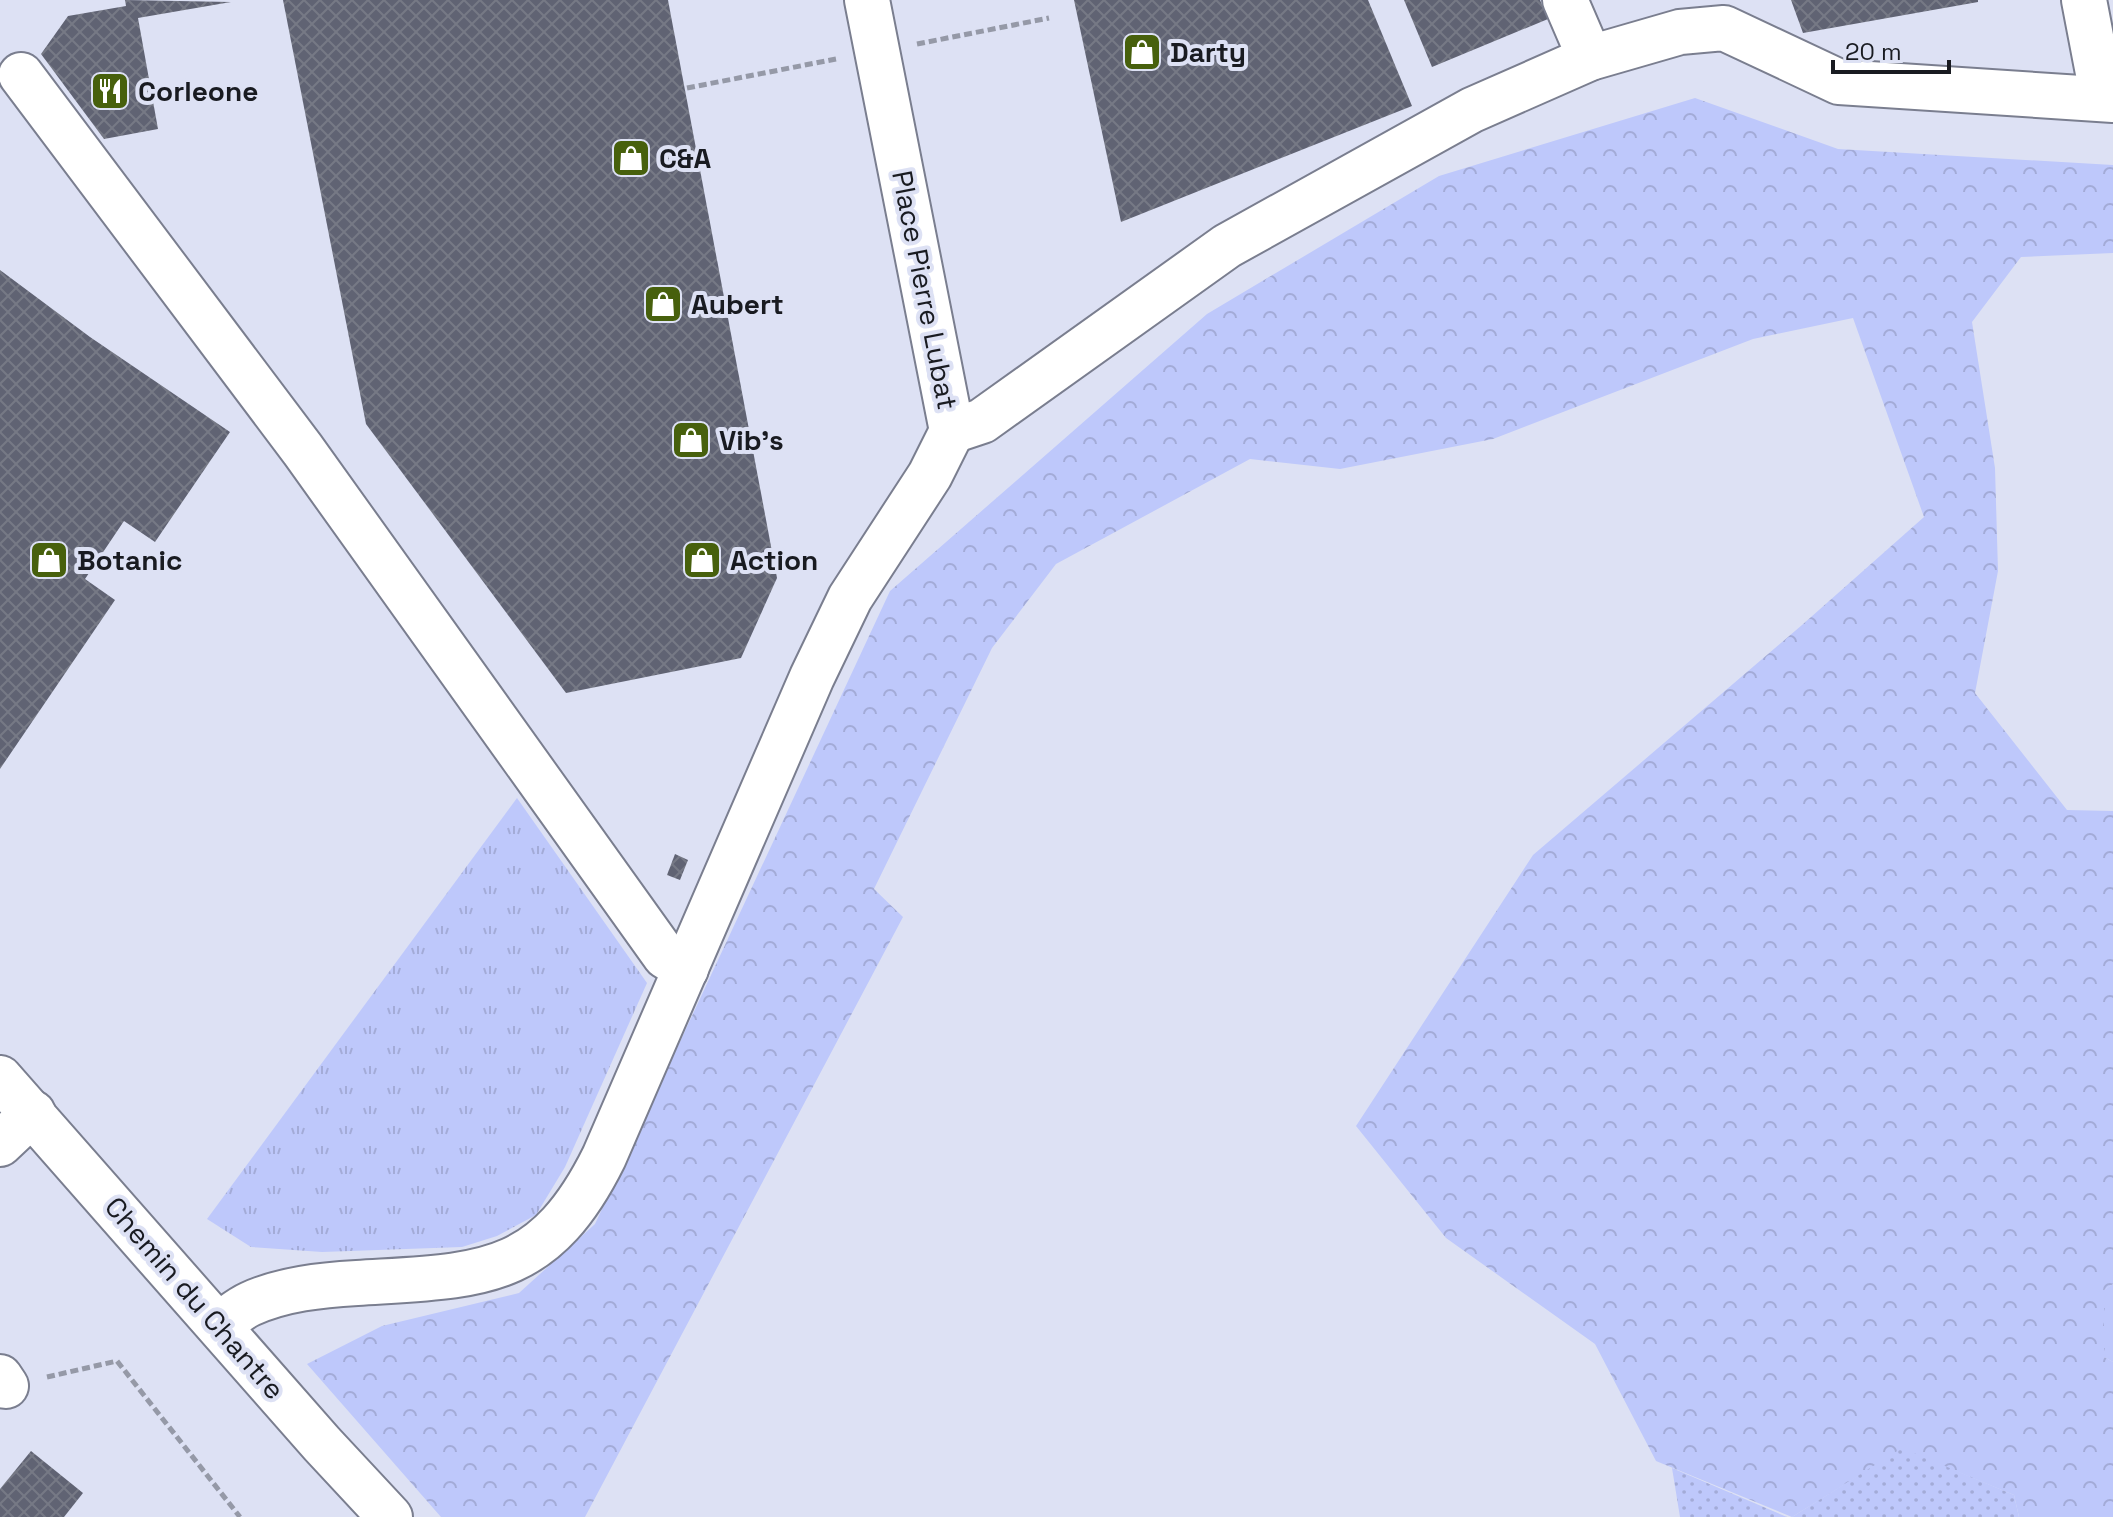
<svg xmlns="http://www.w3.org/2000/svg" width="2113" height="1517" viewBox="0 0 2113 1517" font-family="'Space Grotesk',sans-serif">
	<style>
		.grass { fill: url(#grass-tufts) }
		.forest { fill: url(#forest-crowns) }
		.garden { fill: url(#garden-dots) }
		.building { fill: url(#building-cross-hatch) }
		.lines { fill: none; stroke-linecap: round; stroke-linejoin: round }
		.minor-casing { stroke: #7a7e8f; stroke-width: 48 }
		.path { stroke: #9599a7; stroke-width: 5; stroke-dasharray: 8 4; stroke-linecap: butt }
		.minor { stroke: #fff; stroke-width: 44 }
		.labels { text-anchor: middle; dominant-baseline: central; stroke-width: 8; stroke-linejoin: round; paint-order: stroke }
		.poi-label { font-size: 28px; font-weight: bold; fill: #191b21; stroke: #dde1f4; text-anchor: start }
		.street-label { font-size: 28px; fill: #191b21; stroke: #dde1f4 }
	</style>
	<defs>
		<pattern id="grass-tufts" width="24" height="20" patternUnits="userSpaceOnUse" patternTransform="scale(2)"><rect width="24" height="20" fill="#bec8fb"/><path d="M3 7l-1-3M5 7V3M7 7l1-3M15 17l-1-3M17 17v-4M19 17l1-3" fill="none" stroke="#a3abd7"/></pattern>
		<pattern id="forest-crowns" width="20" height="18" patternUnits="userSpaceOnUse" patternTransform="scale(2)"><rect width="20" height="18" fill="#bec8fb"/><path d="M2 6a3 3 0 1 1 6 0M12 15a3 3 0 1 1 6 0" fill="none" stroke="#a3abd7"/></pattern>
		<pattern id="garden-dots" width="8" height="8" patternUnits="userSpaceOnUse" patternTransform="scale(2)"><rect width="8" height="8" fill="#bec8fb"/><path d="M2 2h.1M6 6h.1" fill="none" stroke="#a3abd7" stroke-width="1.8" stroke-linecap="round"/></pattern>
		<pattern id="building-cross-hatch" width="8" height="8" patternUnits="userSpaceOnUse" patternTransform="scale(2)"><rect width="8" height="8" fill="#606373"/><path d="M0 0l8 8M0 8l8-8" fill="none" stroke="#767985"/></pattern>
	</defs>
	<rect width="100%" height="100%" fill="#dde1f4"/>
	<g class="grass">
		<path d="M517 798 647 983 565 1167 536 1215 497 1236 462 1247 322 1252 251 1247 207 1219Z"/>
		<path d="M2113 1284V1362L2104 1357V1290Z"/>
	</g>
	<path class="forest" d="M1695 98 1838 149 2113 165V253L2021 257 1972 322 1995 468 1998 571 1975 693 2067 810 2113 811V1284L2104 1290V1357L2113 1362V1517H2019L2014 1495 1902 1449 1792 1517 1656 1461 1595 1344 1446 1238 1356 1126 1533 855 1802 625 1924 517 1853 318 1753 339 1493 439 1340 469 1250 459 1056 564 992 648 874 889 903 917 585 1517H441L307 1364 382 1326 519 1293 595 1224 890 591 1207 314 1439 176Z"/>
	<g class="garden">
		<path d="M1902 1448 2014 1495 2019 1517H1792Z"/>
		<path d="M1672 1468 1787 1517H1680Z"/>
	</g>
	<g class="building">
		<path d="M125 0 231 2 138 18 158 129 104 139 41 54 68 16 126 6Z"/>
		<path d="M283 0H668L777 578 741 658 566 693 366 424Z"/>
		<path d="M1074 0H1368L1412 106 1121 222Z"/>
		<path d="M1404 0H1540L1548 19 1432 67Z"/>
		<path d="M1791 0H1978V2L1803 33Z"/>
		<path d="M0 270 90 337 230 432 155 542 124 521 85 579 115 600 0 769Z"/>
		<path d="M675 854 688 860 680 880 667 875Z"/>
		<path d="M31 1451 83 1493 64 1517H0V1489Z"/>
	</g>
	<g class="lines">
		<g class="minor-casing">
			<g id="minor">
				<path d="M867 0 952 431"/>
				<path d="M1565 0 1590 58"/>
				<path d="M2084 0 2103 99"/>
				<path d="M21 75 303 450 665 956 686 969"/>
				<path d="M952 431 982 421 1227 246 1472 110 1590 58 1680 32 1724 28 1839 82 2113 100"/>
				<path d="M0 1078 322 1444 390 1517"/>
				<path d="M0 1144 33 1113"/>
				<path d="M219 1324C229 1318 239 1309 250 1304 283 1289 321 1285 357 1283 480 1275 543 1280 604 1157L812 677 850 598 930 475 952 431"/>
				<path d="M0 1377 6 1386"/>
			</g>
		</g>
		<g class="path">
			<path d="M917 44 1049 18"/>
			<path d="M687 88 836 59"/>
			<path d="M47 1377 117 1361 240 1517"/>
		</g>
		<use href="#minor" class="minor"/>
	</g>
	<defs>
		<g id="shop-square" transform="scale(2)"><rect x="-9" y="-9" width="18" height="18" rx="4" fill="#47600d" stroke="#dde1f4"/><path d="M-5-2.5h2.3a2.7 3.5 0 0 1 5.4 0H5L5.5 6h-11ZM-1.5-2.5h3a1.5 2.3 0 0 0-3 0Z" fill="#fff"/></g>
		<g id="restaurant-square" transform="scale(2)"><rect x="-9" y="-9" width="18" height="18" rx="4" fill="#47600d" stroke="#dde1f4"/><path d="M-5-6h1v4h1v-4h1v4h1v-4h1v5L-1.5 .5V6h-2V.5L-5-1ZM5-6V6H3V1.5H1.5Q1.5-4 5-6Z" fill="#fff"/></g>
	</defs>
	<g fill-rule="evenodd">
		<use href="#shop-square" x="1142" y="52"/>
		<use href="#restaurant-square" x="110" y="91"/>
		<use href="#shop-square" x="631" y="158"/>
		<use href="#shop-square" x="663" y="304"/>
		<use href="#shop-square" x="691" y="440"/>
		<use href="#shop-square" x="49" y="560"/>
		<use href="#shop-square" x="702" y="560"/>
	</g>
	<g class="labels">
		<g class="poi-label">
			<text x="1170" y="52">Darty</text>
			<text x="138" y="91">Corleone</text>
			<text x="659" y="158">C&amp;A</text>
			<text x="691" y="304">Aubert</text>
			<text x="719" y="440">Vib's</text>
			<text x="77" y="560">Botanic</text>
			<text x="730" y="560">Action</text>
		</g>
		<g class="street-label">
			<text transform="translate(925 290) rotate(79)">Place Pierre Lubat</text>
			<text transform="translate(195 1298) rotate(49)">Chemin du Chantre</text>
		</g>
	</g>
	<path d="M1833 60v12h116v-12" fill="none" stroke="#191b21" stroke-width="4"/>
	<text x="1845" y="60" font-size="24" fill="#191b21" stroke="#dde1f4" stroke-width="6" paint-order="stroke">20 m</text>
</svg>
